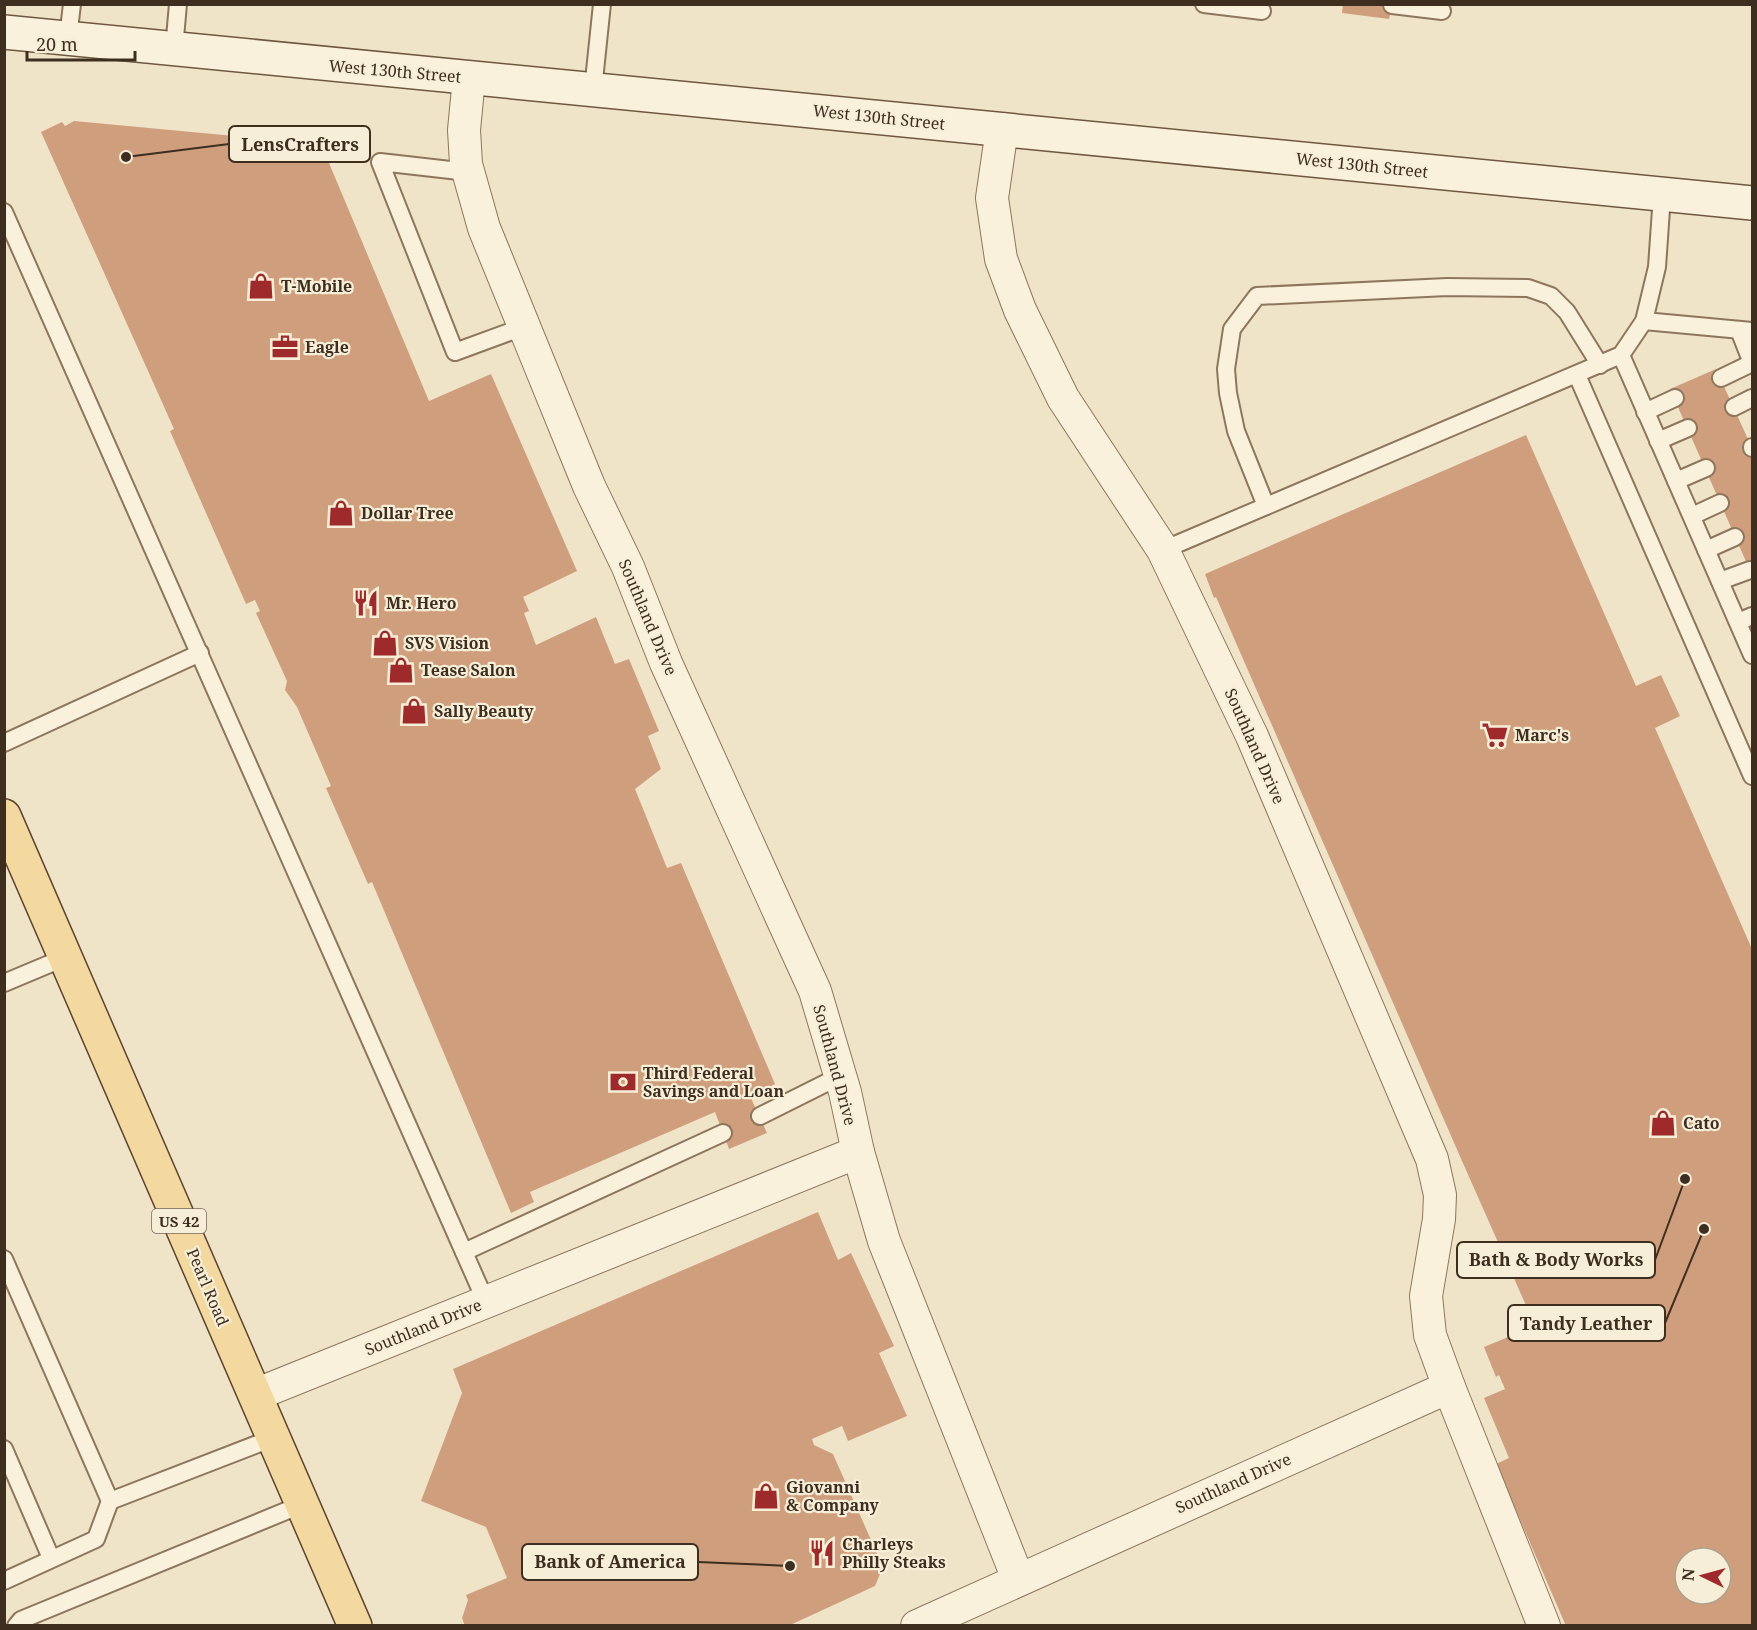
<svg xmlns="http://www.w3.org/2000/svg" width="1757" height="1630" viewBox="0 0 1757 1630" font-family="'Noto Serif',serif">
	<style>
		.building { fill: #cf9f7d; fill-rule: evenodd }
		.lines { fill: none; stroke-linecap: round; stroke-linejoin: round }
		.lane-casing { stroke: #8d765c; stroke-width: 20 }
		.street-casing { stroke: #8d765c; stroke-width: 34 }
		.secondary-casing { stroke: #6f573f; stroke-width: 36 }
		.primary-casing { stroke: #5b4430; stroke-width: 36 }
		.lane { stroke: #faf1dc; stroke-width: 16 }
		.street { stroke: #faf1dc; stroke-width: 32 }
		.secondary { stroke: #faf1dc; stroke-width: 33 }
		.primary { stroke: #f3d9a0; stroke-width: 33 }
		.labels { text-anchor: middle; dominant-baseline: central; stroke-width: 4.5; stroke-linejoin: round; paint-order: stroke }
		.shield { fill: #f7eed8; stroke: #756857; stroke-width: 1.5 }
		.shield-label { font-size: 15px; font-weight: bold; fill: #3d2e20 }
		.street-label { font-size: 16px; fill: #3d2e20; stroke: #f7eed8 }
		.poi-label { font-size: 16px; font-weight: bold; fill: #3d2e20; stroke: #f7eed8; text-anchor: start }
		.leader { fill: none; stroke: #3d2e20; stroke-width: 2 }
		.callout-dot { fill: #3d2e20; stroke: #f7eed8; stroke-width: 2 }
		.callout { fill: #f7eed8; stroke: #3d2e20; stroke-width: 2 }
		.callout-label { font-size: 18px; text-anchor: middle; font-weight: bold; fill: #3d2e20 }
	</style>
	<rect width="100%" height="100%" fill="#f0e4c8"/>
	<g class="building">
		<path d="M1343 4H1392L1389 19 1342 13Z"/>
		<path d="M74 121 321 144 429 401 491 374 577 571 523 597 529 611 524 613 536 645 596 617 615 664 629 659 659 731 648 736 661 769 635 789 667 868 681 863 775 1084 750 1096 767 1133 729 1149 715 1112 530 1192 534 1202 511 1213 372 882 368 884 326 788 331 786 297 707 285 690 287 681 256 613 260 611 255 600 246 604 170 431 174 429 41 132 62 122 65 126Z"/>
		<path d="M1716 369 1752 448V575L1670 389Z"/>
		<path d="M1526 435 1636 686 1661 675 1680 716 1655 728 1752 949V1626H1566L1496 1464 1509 1458 1484 1398 1505 1389 1499 1375 1496 1377 1484 1347 1513 1335V1338L1536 1328 1462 1161 1216 597 1214 598 1205 574ZM1685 1558H1721V1594H1685Z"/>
		<path d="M818 1212 838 1260 851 1253 894 1346 879 1353 907 1416 848 1441 842 1426 812 1439 814 1445 833 1454 883 1567 875 1586 788 1626H465L462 1618 468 1600 466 1595 507 1578 486 1527 421 1501 462 1393 453 1369Z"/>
	</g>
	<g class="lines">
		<g class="lane-casing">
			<g id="lane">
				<path d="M1204 4 1262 11"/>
				<path d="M1392 5 1442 11"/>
				<path d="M68 38 72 4"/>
				<path d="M174 49 178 4"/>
				<path d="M593 90 602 4"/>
				<path d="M468 172 380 162 455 352 523 327"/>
				<path d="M4 212 486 1302"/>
				<path d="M1644 321 1752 331"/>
				<path d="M1739 330 1752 363"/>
				<path d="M1621 355 1752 655"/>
				<path d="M1577 375 1752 776"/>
				<path d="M1721 378 1752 363"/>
				<path d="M1734 407 1752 398"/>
				<path d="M1645 412 1675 398"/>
				<path d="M1658 441 1688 428"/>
				<path d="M1752 448V447"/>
				<path d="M1676 481 1706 468"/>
				<path d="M1266 506 1236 431 1228 393 1226 369 1232 329 1257 296 1447 287 1528 288 1551 296 1567 312 1600 365"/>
				<path d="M1692 516 1720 503"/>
				<path d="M1163 550 1621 355 1644 321 1657 267 1662 195"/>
				<path d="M1706 550 1735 537"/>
				<path d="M1720 581 1750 570"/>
				<path d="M1738 622 1752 616"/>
				<path d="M4 743 200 653"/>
				<path d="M4 983 66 957"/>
				<path d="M760 1116 840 1076"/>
				<path d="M464 1252 723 1133"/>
				<path d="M4 1259 110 1501 273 1438"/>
				<path d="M4 1449 51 1558"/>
				<path d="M4 1581 96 1539 110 1501"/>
				<path d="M16 1626 21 1620 303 1504"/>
			</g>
		</g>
		<g class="street-casing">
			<g id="street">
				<path d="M469 78 464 130 466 164 484 228 589 486 628 567 666 663 815 991 845 1092 858 1152 884 1241 1018 1579"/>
				<path d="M1002 129 992 198 1001 259 1020 310 1063 398 1163 550 1252 736 1432 1159 1440 1195 1439 1219 1426 1296 1430 1335 1449 1387 1544 1626"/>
				<path d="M255 1395 858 1152"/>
				<path d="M917 1626 1449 1387"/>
			</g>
		</g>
		<g class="secondary-casing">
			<path id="secondary" d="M4 32 1752 203"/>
		</g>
		<g class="primary-casing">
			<path id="primary" d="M4 816 355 1626"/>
		</g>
		<use href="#lane" class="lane"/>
		<use href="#street" class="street"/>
		<use href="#secondary" class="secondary"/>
		<use href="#primary" class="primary"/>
	</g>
	<defs>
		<g id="shop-bare" transform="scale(2.07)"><path d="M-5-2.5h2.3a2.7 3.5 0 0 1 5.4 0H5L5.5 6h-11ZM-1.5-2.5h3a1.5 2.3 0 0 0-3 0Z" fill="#9e2a2b" stroke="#f7eed8" stroke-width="2.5" paint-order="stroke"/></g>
		<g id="office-bare" transform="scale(2.07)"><path d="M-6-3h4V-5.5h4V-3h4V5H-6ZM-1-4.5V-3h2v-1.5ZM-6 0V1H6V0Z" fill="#9e2a2b" stroke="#f7eed8" stroke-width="2.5" paint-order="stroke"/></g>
		<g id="restaurant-bare" transform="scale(2.07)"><path d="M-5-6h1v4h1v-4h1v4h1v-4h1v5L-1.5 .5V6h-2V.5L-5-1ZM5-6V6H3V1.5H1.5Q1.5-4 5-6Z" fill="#9e2a2b" stroke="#f7eed8" stroke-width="2.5" paint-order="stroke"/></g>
		<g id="supermarket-bare" transform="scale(2.07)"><path d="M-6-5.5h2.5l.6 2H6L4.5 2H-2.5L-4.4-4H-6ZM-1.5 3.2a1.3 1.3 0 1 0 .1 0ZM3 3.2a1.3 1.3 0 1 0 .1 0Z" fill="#9e2a2b" stroke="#f7eed8" stroke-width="2.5" paint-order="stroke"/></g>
		<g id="bank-bare" transform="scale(2.07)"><path d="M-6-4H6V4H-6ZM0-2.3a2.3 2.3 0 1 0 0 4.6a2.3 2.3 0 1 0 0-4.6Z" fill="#9e2a2b" stroke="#f7eed8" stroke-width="2.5" paint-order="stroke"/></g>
	</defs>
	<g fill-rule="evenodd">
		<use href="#shop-bare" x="261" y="286"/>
		<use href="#office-bare" x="285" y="347"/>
		<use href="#shop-bare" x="341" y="513"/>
		<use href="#restaurant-bare" x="366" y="603"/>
		<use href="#shop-bare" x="385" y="643"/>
		<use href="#shop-bare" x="401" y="670"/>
		<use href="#shop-bare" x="414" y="711"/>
		<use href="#supermarket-bare" x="1495" y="735"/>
		<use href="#bank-bare" x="623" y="1082"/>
		<use href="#shop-bare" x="1663" y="1123"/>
		<use href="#shop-bare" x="766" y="1496"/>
		<use href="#restaurant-bare" x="822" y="1553"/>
	</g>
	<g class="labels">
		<rect class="shield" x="152" y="1209" width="54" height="24" rx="4.5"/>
		<g class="shield-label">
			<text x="179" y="1221">US 42</text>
		</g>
		<g class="street-label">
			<text transform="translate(395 71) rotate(5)">West 130th Street</text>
			<text transform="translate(879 117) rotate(6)">West 130th Street</text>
			<text transform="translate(1362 165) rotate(6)">West 130th Street</text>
			<text transform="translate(648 617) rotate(67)">Southland Drive</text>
			<text transform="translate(1255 746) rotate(66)">Southland Drive</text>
			<text transform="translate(835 1065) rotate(75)">Southland Drive</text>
			<text transform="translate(208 1287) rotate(67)">Pearl Road</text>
			<text transform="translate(423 1327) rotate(-22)">Southland Drive</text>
			<text transform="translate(1233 1483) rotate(-24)">Southland Drive</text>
		</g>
		<g class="poi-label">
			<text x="281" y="286">T-Mobile</text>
			<text x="305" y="347">Eagle</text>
			<text x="361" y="513">Dollar Tree</text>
			<text x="386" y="603">Mr. Hero</text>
			<text x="405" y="643">SVS Vision</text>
			<text x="421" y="670">Tease Salon</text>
			<text x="434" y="711">Sally Beauty</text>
			<text x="1515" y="735">Marc's</text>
			<text x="643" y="1073">Third Federal<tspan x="643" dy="18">Savings and Loan</tspan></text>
			<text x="1683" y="1123">Cato</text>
			<text x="786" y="1487">Giovanni<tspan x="786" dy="18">&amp; Company</tspan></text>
			<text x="842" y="1544">Charleys<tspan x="842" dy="18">Philly Steaks</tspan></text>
		</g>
	</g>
	<path class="leader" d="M126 157L229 144M1685 1179L1655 1260M1704 1229L1665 1323M790 1566L698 1562"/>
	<g class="callout-dot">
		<circle cx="126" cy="157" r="6"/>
		<circle cx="1685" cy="1179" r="6"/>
		<circle cx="1704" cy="1229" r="6"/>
		<circle cx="790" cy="1566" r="6"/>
	</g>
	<g class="callout">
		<rect x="229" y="126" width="141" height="36" rx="6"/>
		<rect x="1457" y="1242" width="198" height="36" rx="6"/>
		<rect x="1508" y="1305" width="157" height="36" rx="6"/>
		<rect x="522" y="1544" width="176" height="36" rx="6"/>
	</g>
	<g class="callout-label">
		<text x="300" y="151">LensCrafters</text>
		<text x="1556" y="1266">Bath &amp; Body Works</text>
		<text x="1586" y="1330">Tandy Leather</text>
		<text x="610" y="1568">Bank of America</text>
	</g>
	<rect width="1757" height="1630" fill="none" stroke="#3d2e20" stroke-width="12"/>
	<g transform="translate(1703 1576) rotate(275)"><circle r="28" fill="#f7eed8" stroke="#ada18e" stroke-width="1.5"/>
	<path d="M0-4.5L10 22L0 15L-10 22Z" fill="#9e2a2b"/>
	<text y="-9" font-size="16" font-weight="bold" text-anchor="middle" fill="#3d2e20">N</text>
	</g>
	<path d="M27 51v9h108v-9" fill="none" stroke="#3d2e20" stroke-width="3"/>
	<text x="36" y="51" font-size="18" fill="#3d2e20" stroke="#f7eed8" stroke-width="4.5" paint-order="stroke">20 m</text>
</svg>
